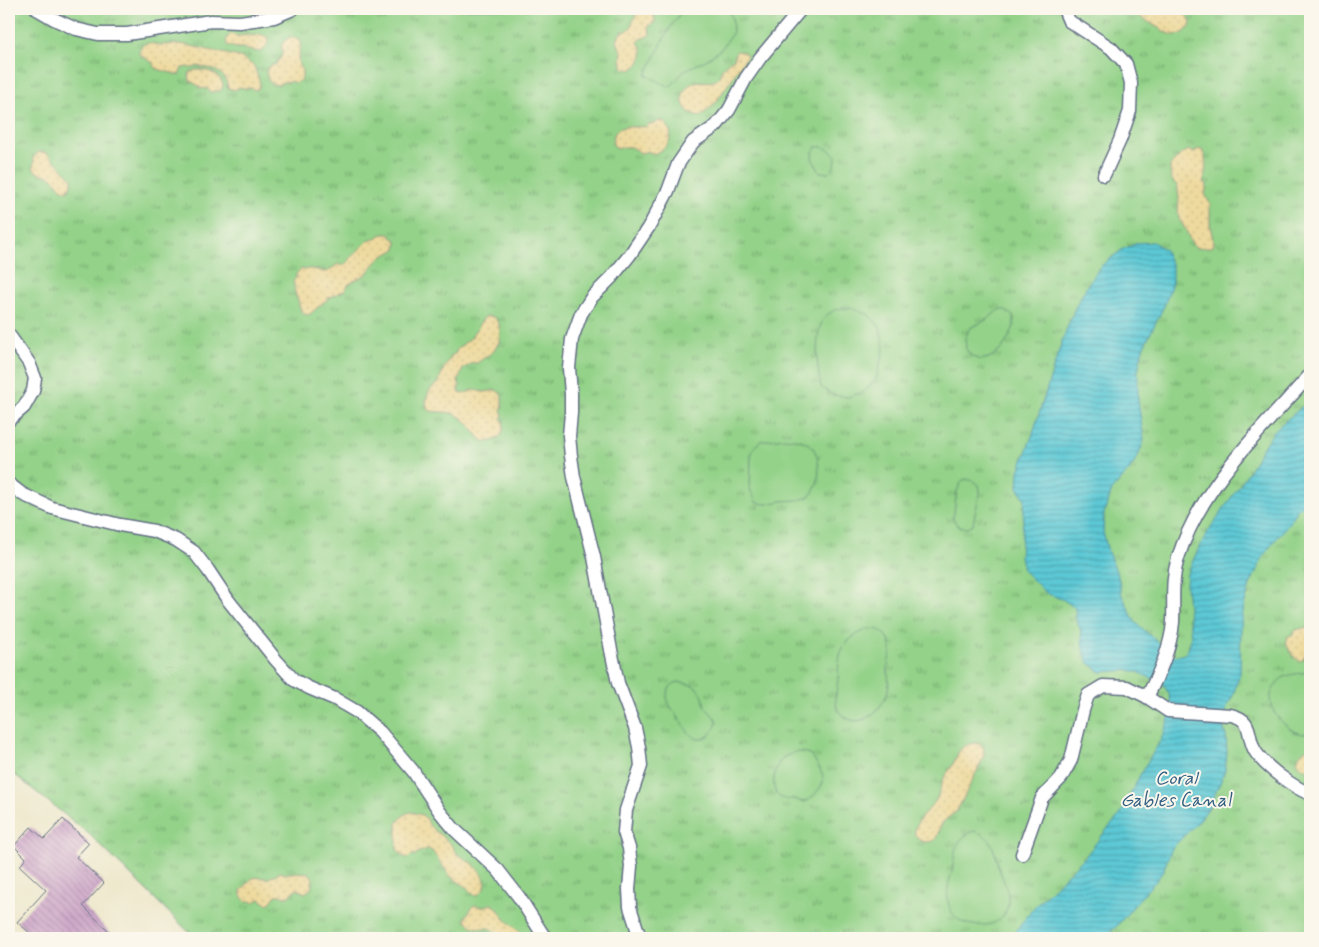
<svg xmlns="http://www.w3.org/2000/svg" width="1319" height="947" viewBox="0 0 1319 947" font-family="Mynerve,sans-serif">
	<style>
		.grass { fill: url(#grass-tufts); stroke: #578073 }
		.sand { fill: url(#sand-dots); stroke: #84847e }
		.park { fill: #93d288; stroke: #578073 }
		.water { fill: url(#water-rules); stroke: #3c7c9a }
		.building { fill: url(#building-back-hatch) }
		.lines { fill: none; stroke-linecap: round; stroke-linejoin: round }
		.service-casing { stroke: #646f84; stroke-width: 15 }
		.service { stroke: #fff; stroke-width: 12 }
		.labels { text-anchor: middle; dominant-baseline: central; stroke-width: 4; stroke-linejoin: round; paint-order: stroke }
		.water-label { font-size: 19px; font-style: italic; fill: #2f5d82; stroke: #fbf7ec }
	</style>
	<defs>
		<pattern id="grass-tufts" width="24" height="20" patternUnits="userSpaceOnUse" patternTransform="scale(1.25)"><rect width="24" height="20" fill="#93d288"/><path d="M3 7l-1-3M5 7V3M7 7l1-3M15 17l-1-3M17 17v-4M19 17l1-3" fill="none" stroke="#77ab72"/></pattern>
		<pattern id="sand-dots" width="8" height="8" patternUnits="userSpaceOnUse" patternTransform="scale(1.25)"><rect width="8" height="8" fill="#eeda9e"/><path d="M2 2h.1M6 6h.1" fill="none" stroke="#ccbb8a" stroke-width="1.8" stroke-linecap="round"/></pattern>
		<pattern id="water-rules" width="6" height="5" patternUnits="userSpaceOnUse" patternTransform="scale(1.25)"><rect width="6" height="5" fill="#5dc9d5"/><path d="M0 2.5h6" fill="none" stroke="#4ca4b0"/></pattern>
		<pattern id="building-back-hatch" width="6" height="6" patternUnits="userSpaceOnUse" patternTransform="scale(1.25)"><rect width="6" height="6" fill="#c99ec5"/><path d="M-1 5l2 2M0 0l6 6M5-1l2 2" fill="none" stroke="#a281a3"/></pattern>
	</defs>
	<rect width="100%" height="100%" fill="#fbf7ec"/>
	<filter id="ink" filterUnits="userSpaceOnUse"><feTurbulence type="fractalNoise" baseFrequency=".02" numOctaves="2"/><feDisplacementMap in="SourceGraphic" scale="10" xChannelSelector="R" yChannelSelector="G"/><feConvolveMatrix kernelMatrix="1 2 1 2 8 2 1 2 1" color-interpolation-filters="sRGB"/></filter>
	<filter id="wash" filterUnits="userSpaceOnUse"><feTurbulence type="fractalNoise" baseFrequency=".0096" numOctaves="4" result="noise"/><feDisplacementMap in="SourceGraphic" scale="20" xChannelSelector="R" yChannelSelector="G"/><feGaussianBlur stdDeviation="1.12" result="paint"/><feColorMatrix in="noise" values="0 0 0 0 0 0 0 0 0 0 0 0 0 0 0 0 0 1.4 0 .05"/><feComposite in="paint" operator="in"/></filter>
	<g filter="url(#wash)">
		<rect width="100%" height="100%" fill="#ede7ca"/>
		<path class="grass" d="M9 9H1310V938H195L89 834 9 770Z"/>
		<g class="sand">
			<path d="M640 9H652L654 16 655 22 649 26 650 35 641 39 638 42C639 45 642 46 642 49 645 57 633 77 623 67 620 63 622 55 621 51 617 40 615 44 621 32 633 31 630 25 635 17 635 16 640 10 640 9Z"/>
			<path d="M1127 9H1163L1167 11C1178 10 1185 11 1191 22L1190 27 1182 34 1173 35 1167 33Z"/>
			<path d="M231 34 238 36 249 35 253 36C259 34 262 33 268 38 269 45 265 49 260 52L250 50 247 51 244 48H236L227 45C226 40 226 37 231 34Z"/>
			<path d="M290 37 299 39 301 42C300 52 295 63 302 70V78L300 81 294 83 291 81 287 83 285 81 283 83H280L279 85 271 84C267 79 265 73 268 67L276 64 278 60 280 59C286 48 275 46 290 37Z"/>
			<path d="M148 43 161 45 180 44 187 45 240 57 254 66 259 80 260 85 258 89 255 90 251 88 247 89 240 87 235 90 228 88C225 70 213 69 197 66 194 68 192 69 188 67L182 68 179 75 157 69 154 66 153 63 140 55 139 52C141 47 142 44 148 43Z"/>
			<path d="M737 51 744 52 747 56 714 105 700 117C697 115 692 114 689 112 679 104 681 88 693 83 700 79 710 84 716 80 720 78 720 74 721 70 725 66 728 61 734 59L735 53Z"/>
			<path d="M196 70C208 70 218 72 223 84V87L220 91H213L212 93 207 89 199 88V86L190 81 189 75 190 72Z"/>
			<path d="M658 121H663C677 133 670 147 654 154L647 151C639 156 639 150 633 148 624 144 621 152 613 145 611 136 616 128 625 127 628 126 631 127 634 127 639 127 641 126 646 127L649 124H655Z"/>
			<path d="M1197 149 1202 150C1208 160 1205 171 1204 182L1207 184 1205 194 1210 204V225L1213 241V245L1210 247 1197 248 1192 244 1190 240 1186 230 1179 219 1178 212 1179 198 1178 191 1177 185 1172 180 1170 172V166L1182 153 1189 150 1194 153 1196 152Z"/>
			<path d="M39 152H44L48 154 72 178V183L68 191C56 188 59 182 51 177 42 172 41 178 33 168L34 160 33 157Z"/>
			<path d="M384 234H390L391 237 396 240 397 243 396 249 380 258 365 275 353 281 348 285 345 290 329 298 310 314 307 315 301 312V309L299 306C299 300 298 301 296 296 294 291 295 286 293 281L296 278V274L301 269 304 270C311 267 319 271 327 272L338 264 342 266 349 261 351 257 368 241 377 238 380 235Z"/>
			<path d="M486 316 494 317 499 324 500 333 499 342 494 351 477 363H472L463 369 458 381 460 385 458 390 460 393 463 394 473 390 485 392 496 390 501 394 502 397V404L503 406 501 410 503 415 501 419 504 421C503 424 504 427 503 430 502 439 491 443 483 441 472 431 467 417 451 413 443 411 435 413 428 410 423 399 429 388 439 383 440 372 447 364 452 355L456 353 457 349 472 337 473 333 478 328 479 324Z"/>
			<path d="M1307 627H1310V650L1307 652 1303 660 1299 661C1292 657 1288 648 1286 642L1288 636 1292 635 1296 630Z"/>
			<path d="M976 743 981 745 984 749V755L980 765 957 811 944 821 940 827 936 839C932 842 926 843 921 841 902 831 931 809 936 800 940 793 940 785 944 778 947 772 952 768 954 762 956 757 958 752 962 748 966 744 970 744 976 743Z"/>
			<path d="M1310 747V771C1304 769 1300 767 1297 761 1299 753 1304 750 1310 747Z"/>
			<path d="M411 812 422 815 427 819 429 825 434 830 450 843 457 854C463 856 466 862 473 863 475 868 479 869 482 874 484 877 484 879 486 883 486 888 480 894 475 896L466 887 450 876 432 851 428 849 419 852 415 855H411L408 858 402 856 400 852 397 850V823L405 814Z"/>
			<path d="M281 872 285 874C293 872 301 872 309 873L313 878 311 889 305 893 297 889 294 890C287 901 286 894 276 895L270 903 267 904 260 899C255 901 255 904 250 901H246C242 898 240 895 241 890 246 887 247 881 253 878 258 876 264 879 269 878 273 876 276 874 281 872Z"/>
			<path d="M491 904C500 907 499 913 505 919 511 926 521 930 527 938H498L499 936C490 922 483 932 472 926 470 925 468 922 465 921L466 916 474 905 482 907Z"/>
		</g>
		<g class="park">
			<path d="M685 9H727L732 17 733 32 722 48 706 60 685 70 671 86 666 85 646 75C657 55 669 23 685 9Z"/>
			<path d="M816 147C825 146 830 150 836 156 836 164 834 168 828 173L820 172 812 158 813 152Z"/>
			<path d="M851 308 869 315 880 327 884 348 876 379 865 391 848 397 833 395 821 387C817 369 814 337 823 320 825 316 831 312 835 310 839 308 846 308 851 308Z"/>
			<path d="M998 310H1005L1013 316 1014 326 1009 338 1001 350 989 358 980 360 971 356 966 349 965 338 970 328 988 319Z"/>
			<path d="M784 438C795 439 804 439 812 447 822 458 821 489 808 497 801 501 790 500 782 501 769 503 768 506 756 502L750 489 751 455 755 446 761 441Z"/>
			<path d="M966 479 973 481 979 485 980 490 973 524 966 528 958 526 953 519 957 491 962 481Z"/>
			<path d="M868 629C871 629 876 629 879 630 887 634 892 643 891 652 890 657 888 662 888 667 887 674 890 682 888 690 885 705 864 729 847 718 842 715 838 712 837 707 834 698 837 689 838 680 839 670 837 660 842 650 847 639 857 634 868 629Z"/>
			<path d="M1310 671V733C1306 734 1302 734 1299 733 1292 731 1288 727 1283 723 1270 710 1265 698 1278 682 1286 672 1300 675 1310 671Z"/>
			<path d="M678 682 693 685 699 690 703 697 705 707 717 720C716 728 713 732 707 737 694 745 686 729 680 720 674 710 662 701 669 689 671 685 674 683 678 682Z"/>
			<path d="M795 752C809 752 812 754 818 766 825 779 826 781 816 793 814 796 811 799 807 801 802 803 798 800 792 799 787 799 790 801 785 799 769 796 773 773 779 763 783 757 789 755 795 752Z"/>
			<path d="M974 831C981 833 985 835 990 841 994 847 996 859 998 866 1003 881 1016 902 1002 917 996 923 991 925 982 925 957 927 945 912 948 887 948 882 951 877 952 872 955 853 953 840 974 831Z"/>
		</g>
		<path class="water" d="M1153 242 1165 250 1172 267V282L1165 304 1143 348 1138 371V401L1144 440 1138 457 1128 472 1112 490 1104 513 1103 532 1108 552 1118 576 1121 593 1135 622 1173 656C1187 656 1189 651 1191 637L1186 585 1187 574 1196 554 1209 530 1244 479 1266 442 1277 428 1310 400V496L1298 509 1290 522 1272 544 1263 557 1250 585 1244 606 1241 625 1240 673 1233 695 1227 707 1223 726 1226 736 1227 753 1225 770 1220 783 1207 810 1197 823 1172 848 1163 871 1156 881 1147 890 1115 928 1102 938H1011L1035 906 1085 857 1104 833 1121 814 1142 771 1161 740 1169 719 1171 702 1169 694 1163 684 1138 672 1130 670 1101 672 1088 662 1083 648 1081 631 1076 619 1075 608 1064 600 1046 593 1023 570 1020 556 1025 499 1018 487 1019 471 1032 436 1062 341 1075 308 1088 284 1101 266 1123 249 1138 243Z"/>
		<g id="blocks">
			<path class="building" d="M63 819 89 843 76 857 104 883 83 906 116 938H36L17 922 46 890 20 866 26 858 14 846 31 827 44 839Z"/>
		</g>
	</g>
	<g filter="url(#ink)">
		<use href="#blocks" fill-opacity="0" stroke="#646f84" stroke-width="1"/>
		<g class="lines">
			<g class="service-casing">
				<g id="service">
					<path d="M37 9 56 20 76 29 98 34H127L211 21 240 22 274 17 293 9"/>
					<path d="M1064 9 1069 21 1111 48 1126 64 1131 83 1130 111 1120 140 1104 175"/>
					<path d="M9 335 29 363 35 378 33 391 24 407 9 420"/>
					<path d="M9 484 22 494 52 508 120 525 154 531 176 540 194 552 208 570 228 600 276 660 294 680 309 688 335 699 357 712 380 732 413 771 440 812 455 830 498 870 519 897 545 938"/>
					<path d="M1147 697C1159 674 1171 648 1173 622 1174 600 1171 580 1178 558 1200 487 1262 429 1310 375"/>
					<path d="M1022 854 1042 798 1061 778 1071 760 1083 710 1088 695 1103 686 1127 687 1147 697 1168 711 1231 715C1254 720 1246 735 1255 751 1265 767 1293 787 1310 794"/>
					<path d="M640 938 630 907 629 889 631 866 629 848 624 832 626 810 641 766 639 747 635 728 618 683 611 650 594 557 574 477 571 456 569 436 571 413V394L569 368 572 339 581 314 592 297 611 278 629 256 650 225 668 191 678 164 693 142 716 126 729 110 746 78 760 58 801 9"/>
				</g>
			</g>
			<use href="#service" class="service"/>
		</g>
	</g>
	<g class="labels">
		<g class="water-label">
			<text x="1176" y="778">Coral<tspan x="1176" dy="22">Gables Canal</tspan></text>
		</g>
	</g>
	<rect width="1319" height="947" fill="none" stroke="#fbf7ec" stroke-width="30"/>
</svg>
